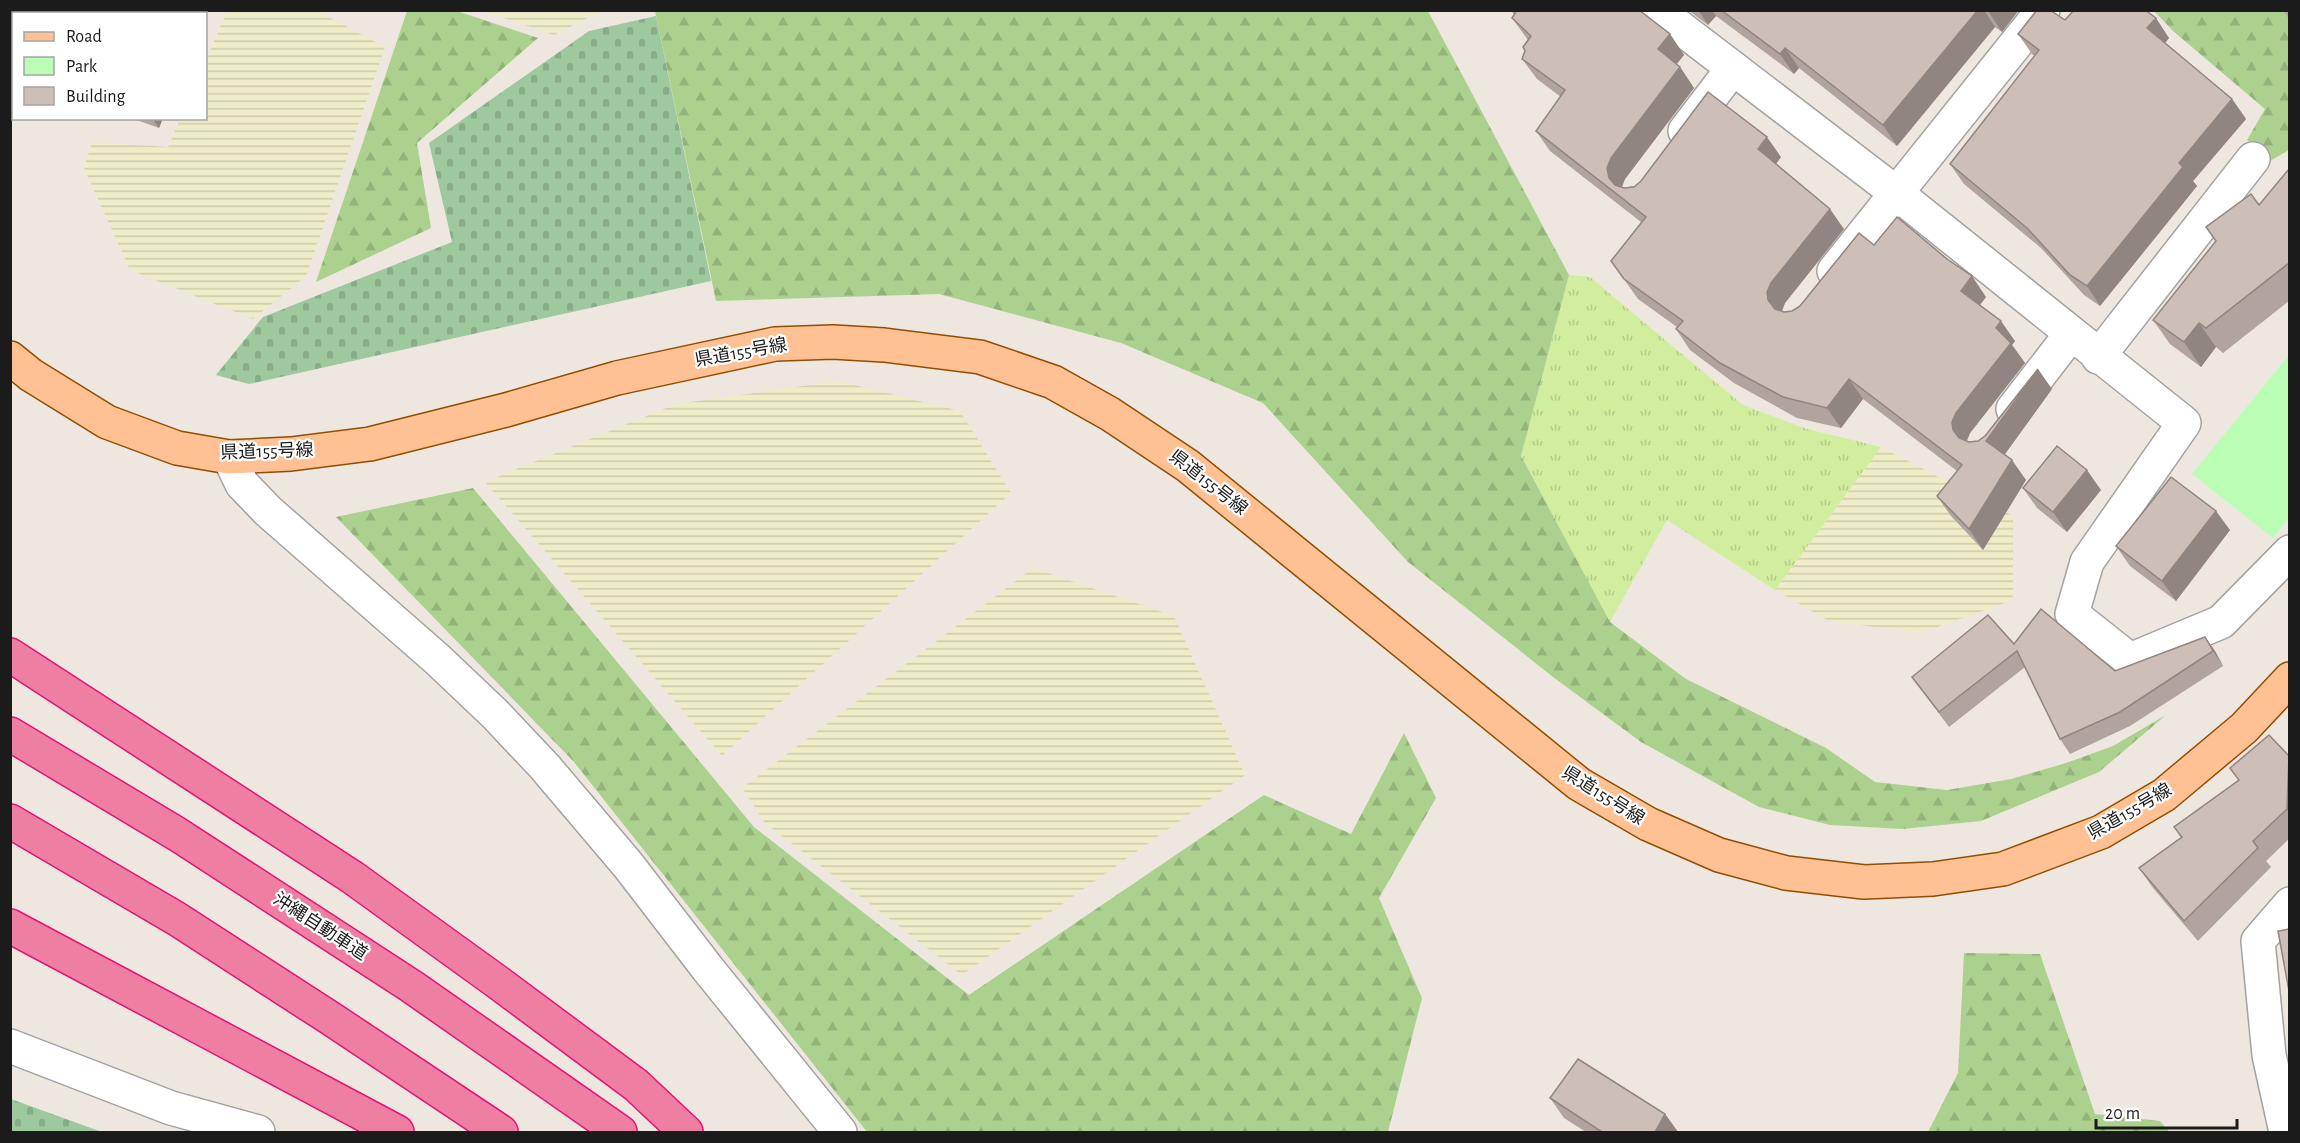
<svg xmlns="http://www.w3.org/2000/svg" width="2300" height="1143" viewBox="0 0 2300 1143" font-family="'Alegreya Sans','Noto Sans JP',sans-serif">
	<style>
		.farmland { fill: url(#farmland-rules) }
		.grass { fill: url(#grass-tufts) }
		.forest { fill: url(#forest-firs) }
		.cemetery { fill: url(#cemetery-stones) }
		.park { fill: #bafeb5 }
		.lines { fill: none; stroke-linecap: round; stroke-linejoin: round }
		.minor-casing { stroke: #a2a2a2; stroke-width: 36 }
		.major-casing { stroke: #924d00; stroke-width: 36 }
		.highway-casing { stroke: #e51378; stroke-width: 36 }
		.minor { stroke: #fff; stroke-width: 33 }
		.major { stroke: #ffc193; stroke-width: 33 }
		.highway { stroke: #ee7ea2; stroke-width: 33 }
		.wall { fill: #b1a39e }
		.shaded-wall { fill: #908581 }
		.building { fill: #cebeb8; stroke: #908581; stroke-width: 1.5 }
		.labels { text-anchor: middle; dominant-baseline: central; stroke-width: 4.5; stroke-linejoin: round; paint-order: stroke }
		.street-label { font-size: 18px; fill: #1b1b1b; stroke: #fff }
	</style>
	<defs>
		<pattern id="farmland-rules" width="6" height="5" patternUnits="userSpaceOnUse" patternTransform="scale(1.5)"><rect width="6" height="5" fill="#efedc8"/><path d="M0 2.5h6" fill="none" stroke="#cccbab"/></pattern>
		<pattern id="grass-tufts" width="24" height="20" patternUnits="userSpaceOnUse" patternTransform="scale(1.5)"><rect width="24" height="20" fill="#d1ee9f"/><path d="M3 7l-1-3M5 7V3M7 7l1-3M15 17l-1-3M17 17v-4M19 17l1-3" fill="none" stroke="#b3cc88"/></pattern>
		<pattern id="forest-firs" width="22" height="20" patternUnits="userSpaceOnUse" patternTransform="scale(1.5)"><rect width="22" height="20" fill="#acd18f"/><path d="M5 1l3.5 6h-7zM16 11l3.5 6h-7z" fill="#93b37b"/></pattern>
		<pattern id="cemetery-stones" width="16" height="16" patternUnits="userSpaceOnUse" patternTransform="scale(1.5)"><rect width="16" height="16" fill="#9ec99e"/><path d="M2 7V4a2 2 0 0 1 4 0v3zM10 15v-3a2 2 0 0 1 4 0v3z" fill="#88ac88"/></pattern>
	</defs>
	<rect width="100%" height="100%" fill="#eee7df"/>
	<g class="farmland">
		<path d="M227 11H317L385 47 306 276 253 319 130 270 84 168 92 142 168 147 180 119 206 118V60Z"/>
		<path d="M483 11H601L554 35Z"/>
		<path d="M838 381 960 411 1011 493 722 756 485 482 676 404Z"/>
		<path d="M1881 447 2013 516V600L1920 633 1829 621 1775 590Z"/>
		<path d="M1033 568 1174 616 1245 775 962 975 765 823 742 788Z"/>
	</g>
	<path class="grass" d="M1569 275 1590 277 1743 405 1807 429 1881 447 1775 590 1667 520 1610 622 1521 456Z"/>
	<g class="forest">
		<path d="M407 11H457L538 38 417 143 431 228 316 282Z"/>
		<path d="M655 11H1428L1569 275 1521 456 1610 622 1686 679 1826 748 1875 782 1947 790 2011 779 2066 763 2113 746 2166 715 2099 772 1981 821 1903 829 1830 825 1759 807 1641 742 1553 677 1408 562 1263 403 1121 343 939 294 716 301Z"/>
		<path d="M2154 11H2289V150L2270 161 2247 140 2265 109 2173 31Z"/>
		<path d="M473 488 754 827 969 995 1264 795 1351 834 1404 733 1436 798 1379 898 1422 998 1388 1132H867L574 762 336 517Z"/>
		<path d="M1964 953 2040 954 2095 1114 2160 1121 2169 1132H1928L1958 1073Z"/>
	</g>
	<g class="cemetery">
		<path d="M656 16 711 281 249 384 216 375 263 317 452 242 429 143 589 31Z"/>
		<path d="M10 1099H11L102 1132H11Z"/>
	</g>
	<path class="park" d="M2289 355V517L2273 538 2192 474Z"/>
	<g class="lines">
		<g class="minor-casing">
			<g id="minor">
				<path d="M1657 10 1895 192 2184 423 2087 562 2072 614 2130 660 2221 622 2290 552"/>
				<path d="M1685 131 1733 68"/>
				<path d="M1834 271 2043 10"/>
				<path d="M2098 357 2253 159"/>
				<path d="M2013 409 2071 334"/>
				<path d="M229 457 242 484 268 511 437 659 495 714 545 767 628 865 708 969 840 1132"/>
				<path d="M10 1046 171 1108 258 1132"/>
				<path d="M2286 1132 2269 1055 2258 941 2290 904"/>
			</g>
		</g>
		<g class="major-casing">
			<path id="major" d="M10 358 31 375 107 422 177 448 229 457 291 454 370 444 506 410 617 378 775 344 833 342 884 345 980 357 1053 382 1110 414 1188 466 1579 784 1648 824 1719 855 1786 873 1864 882 1933 879 2003 869 2101 832 2164 795 2244 728 2290 679"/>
		</g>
		<g class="highway-casing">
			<g id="highway">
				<path d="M10 655 352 877 496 981 636 1085 686 1132"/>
				<path d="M10 734 177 834 411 986 620 1132"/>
				<path d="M10 821 177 919 330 1018 501 1132"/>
				<path d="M10 926 397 1132"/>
			</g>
		</g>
		<use href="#minor" class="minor"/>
		<use href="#major" class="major"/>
		<use href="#highway" class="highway"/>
	</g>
	<g class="wall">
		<path d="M1510 10H1639L1670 34 1684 55 1676 64 1680 67 1694 88 1625 179 1622 188H1624L1781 157 1776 164 1844 229 1785 303 1782 312H1784L1792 311 1800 306 1874 245 1986 297 1980 305 2015 341 2012 345 2025 363 1970 433 1967 441 1969 442 1978 441 2052 389 2004 455 2026 480 1983 550 1951 516 1937 496 1957 471 1863 399 1841 428 1797 418 1734 383 1690 350 1676 329 1677 327 1638 299 1611 261 1641 222 1550 151 1536 131 1561 97 1537 79 1522 59 1528 40 1512 18 1514 14Z"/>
		<path d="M1688 10H2019L2002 32 1995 27 1897 146 1799 68 1794 74 1716 16 1708 25Z"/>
		<path d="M2283 10H2289V19Z"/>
		<path d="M2065 20 2169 38 2165 43 2232 99 2246 119 2193 181 2197 186 2100 306 2084 295 2041 248 1964 184 1950 164 2035 56 2032 54 2018 34Z"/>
		<path d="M131 118H163L159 128Z"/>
		<path d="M2289 169V301L2223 353 2216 347 2201 367 2170 344 2153 320 2259 205Z"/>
		<path d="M2023 488 2101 490 2067 532 2037 508Z"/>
		<path d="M2230 530 2176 601 2130 566 2116 546Z"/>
		<path d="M2205 637 2215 651 2223 666 2130 726 2070 754 2060 739 2025 667 1949 727 1912 677 2014 644 2115 671Z"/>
		<path d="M2289 756V839L2266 861 2271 867 2198 941 2153 888 2139 868 2181 838 2174 827Z"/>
		<path d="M1550 1098 1665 1114 1678 1132H1586L1564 1118Z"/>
	</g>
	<g class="shaded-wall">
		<path d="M1698 10H1712L1716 16 1708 25Z"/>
		<path d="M1978 10H1984L1995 27 1897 146 1883 125Z"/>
		<path d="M1988 10H2019L2002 32 1988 11Z"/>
		<path d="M2156 18 2169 38 2161 48 2147 28Z"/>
		<path d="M1670 34 1684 55 1672 70 1658 49Z"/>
		<path d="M1785 48 1799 68 1794 74 1780 54Z"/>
		<path d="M1680 67 1694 88 1625 179 1621 188 1623 198 1609 178 1607 168 1611 158Z"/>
		<path d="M2232 99 2246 119 2193 181 2197 186 2100 306 2087 286 2179 163Z"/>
		<path d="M152 118H163L159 128Z"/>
		<path d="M1767 137 1781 157 1772 169 1758 149Z"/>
		<path d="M1830 209 1844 229 1785 303 1781 312 1782 320 1768 300 1767 292 1771 283Z"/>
		<path d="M1972 276 1986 297 1975 311 1961 291Z"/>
		<path d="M2001 321 2015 341 2012 345 2025 363 1970 433 1966 442 1967 450 1953 430 1952 422 1996 328Z"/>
		<path d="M2199 323 2216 347 2201 367 2184 342Z"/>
		<path d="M2038 369 2052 389 2000 461 1986 441Z"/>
		<path d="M1849 379 1863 399 1841 428 1827 408Z"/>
		<path d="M2012 460 2026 480 1983 550 1969 529Z"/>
		<path d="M2087 470 2101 490 2067 532 2053 512Z"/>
		<path d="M2216 511 2230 530 2176 601 2162 581Z"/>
		<path d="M2205 637 2215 651 2223 666 2213 651Z"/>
		<path d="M2289 763V812L2287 809Z"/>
		<path d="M1665 1114 1678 1132H1655Z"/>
	</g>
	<g class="building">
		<path d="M113 10H186L188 11 187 14H112Z"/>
		<path d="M1517 10H1639L1670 34 1658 49 1680 67 1611 158 1607 168 1609 178 1615 185 1624 188 1634 187 1641 181 1708 92 1767 137 1758 149 1830 209 1771 283 1767 292 1768 300 1775 309 1784 312 1792 311 1800 306 1859 233 1874 245 1897 217 1947 259 1972 276 1961 291 2001 321 1996 328 2011 343 1956 413 1952 422 1953 430 1959 438 1969 442 1978 441 1985 436 2038 369 1986 441 2012 460 1969 529 1937 496 1962 465 1849 379 1827 408 1783 397 1720 363 1676 329 1683 321 1624 279 1611 261 1646 217 1536 131 1565 90 1522 59 1525 51 1523 47 1531 36 1512 18Z"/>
		<path d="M1721 10H1978L1883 125 1785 48 1780 54Z"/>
		<path d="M2037 10H2050L2065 20 2074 10H2145L2156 18 2147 28 2232 99 2179 163 2183 167 2087 286 2070 275 2027 228 1950 164 2039 50 2018 34Z"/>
		<path d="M2289 169V263L2206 328 2199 323 2184 342 2153 320 2216 241 2206 227 2251 194 2259 205Z"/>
		<path d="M2057 446 2087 470 2053 512 2023 488Z"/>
		<path d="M2171 477 2216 511 2162 581 2116 546Z"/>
		<path d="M2041 609 2115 671 2205 637 2213 651 2120 712 2060 739 2017 651 1939 712 1912 677 1988 615 2014 644Z"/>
		<path d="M2269 735 2289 756 2287 809 2253 841 2258 848 2184 921 2139 868 2182 837 2174 827 2239 780 2230 768Z"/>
		<path d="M2289 929V991L2278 931Z"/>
		<path d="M1578 1059 1665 1114 1655 1132H1602L1550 1098Z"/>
	</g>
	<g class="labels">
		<g class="street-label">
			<text transform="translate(741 353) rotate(-10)">県道155号線</text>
			<text transform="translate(267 452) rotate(-2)">県道155号線</text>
			<text transform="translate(1208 483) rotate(38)">県道155号線</text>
			<text transform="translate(1603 796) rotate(32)">県道155号線</text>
			<text transform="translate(2130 812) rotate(-30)">県道155号線</text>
			<text transform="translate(320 927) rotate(33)">沖縄自動車道</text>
		</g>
	</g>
	<rect width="2300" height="1143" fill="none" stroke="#1b1b1b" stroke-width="24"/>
	<rect x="12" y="12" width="195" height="108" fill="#ffffff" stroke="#a4a4a4" stroke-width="1.5"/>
	<rect x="24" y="32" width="30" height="9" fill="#ffc193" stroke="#a4a4a4" stroke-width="1.5"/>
	<text x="66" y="42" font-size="18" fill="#1b1b1b">Road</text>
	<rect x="24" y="57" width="30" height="18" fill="#bafeb5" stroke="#a4a4a4" stroke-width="1.5"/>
	<text x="66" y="72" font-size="18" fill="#1b1b1b">Park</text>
	<rect x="24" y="87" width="30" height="18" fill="#cebeb8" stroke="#a4a4a4" stroke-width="1.5"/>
	<text x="66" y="102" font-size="18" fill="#1b1b1b">Building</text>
	<path d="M2096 1119v9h141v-9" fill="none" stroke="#1b1b1b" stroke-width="3"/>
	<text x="2105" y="1119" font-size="18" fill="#1b1b1b" stroke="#ffffff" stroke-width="4.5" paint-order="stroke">20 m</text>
</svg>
